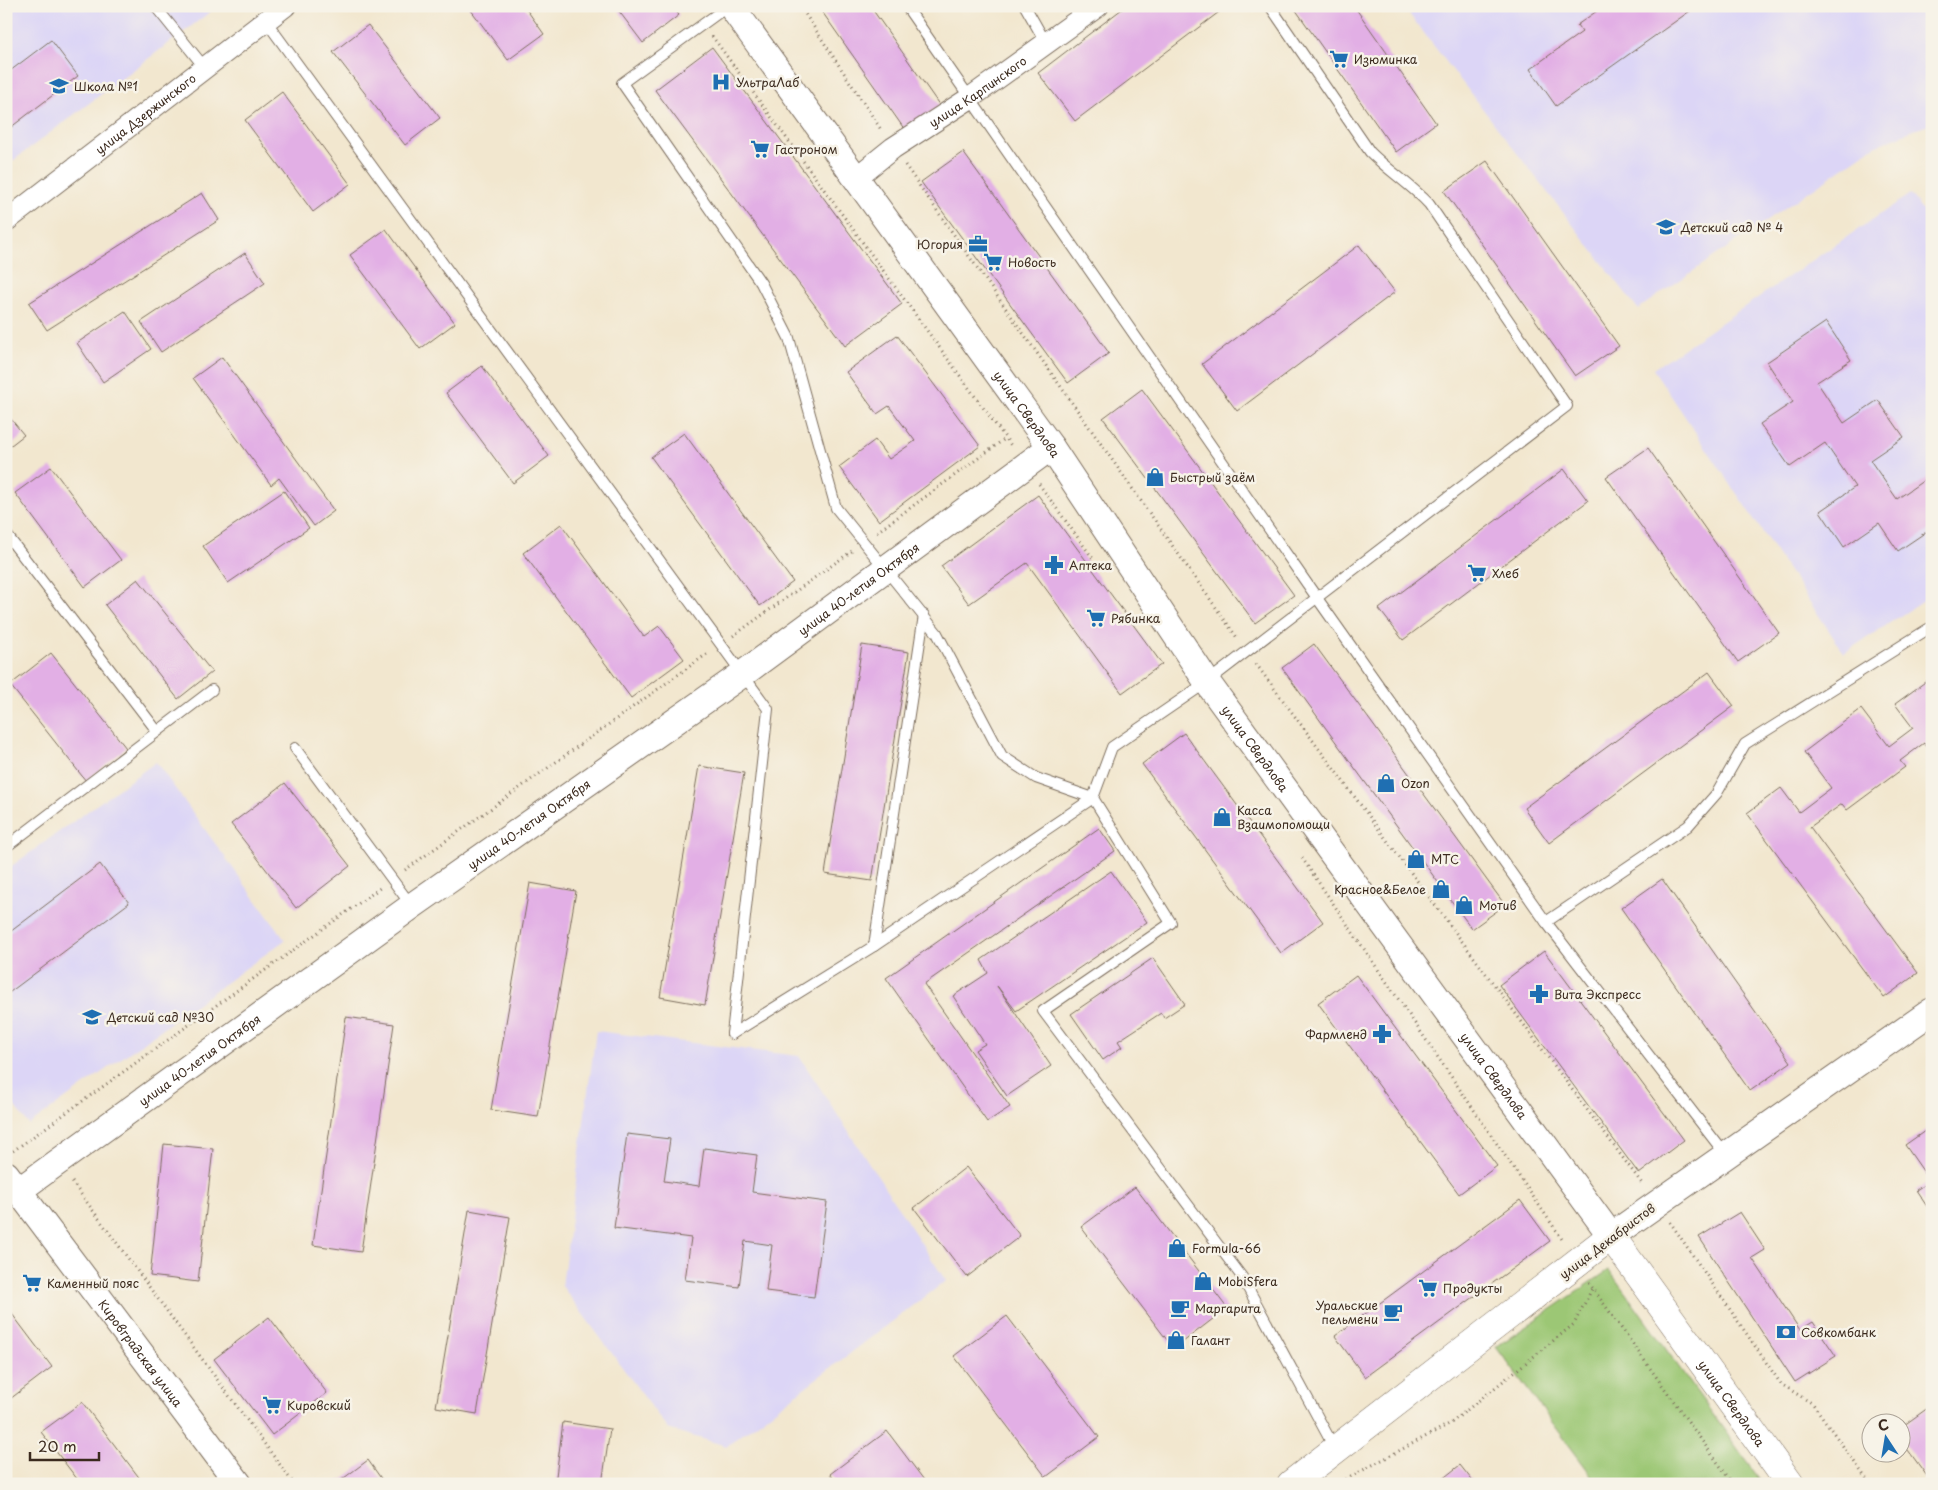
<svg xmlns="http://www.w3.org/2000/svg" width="1938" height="1490" viewBox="0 0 1938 1490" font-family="'Playpen Sans',sans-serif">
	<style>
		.built { fill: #dcd5f6 }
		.green { fill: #9cc774; stroke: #6c7849 }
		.building { fill: #e2afe5 }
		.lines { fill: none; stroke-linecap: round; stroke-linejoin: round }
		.service-casing { stroke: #7b6c5c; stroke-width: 12 }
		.minor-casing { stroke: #7b6c5c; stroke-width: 23 }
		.tertiary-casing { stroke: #7b6c5c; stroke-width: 28 }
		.secondary-casing { stroke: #7b6c5c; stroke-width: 29 }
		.path { stroke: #7b6c5c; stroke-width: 3; stroke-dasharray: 1 4; stroke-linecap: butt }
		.service { stroke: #fff; stroke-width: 10 }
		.minor { stroke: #fff; stroke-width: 21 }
		.tertiary { stroke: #fff; stroke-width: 26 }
		.secondary { stroke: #fff; stroke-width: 28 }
		.labels { text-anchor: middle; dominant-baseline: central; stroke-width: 5; stroke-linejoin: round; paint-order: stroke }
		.poi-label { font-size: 12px; fill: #3b2a1e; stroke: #f7f3e8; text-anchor: start }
		.street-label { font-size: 12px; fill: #3b2a1e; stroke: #f7f3e8 }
	</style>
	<rect width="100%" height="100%" fill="#f7f3e8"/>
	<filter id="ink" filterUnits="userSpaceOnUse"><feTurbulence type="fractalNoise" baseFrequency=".02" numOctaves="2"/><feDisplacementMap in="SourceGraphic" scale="10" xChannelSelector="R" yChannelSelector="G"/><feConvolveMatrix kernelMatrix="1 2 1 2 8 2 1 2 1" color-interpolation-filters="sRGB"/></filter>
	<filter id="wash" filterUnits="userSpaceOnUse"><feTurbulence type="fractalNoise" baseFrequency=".0096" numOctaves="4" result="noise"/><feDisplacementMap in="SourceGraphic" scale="20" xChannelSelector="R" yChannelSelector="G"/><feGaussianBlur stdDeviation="1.12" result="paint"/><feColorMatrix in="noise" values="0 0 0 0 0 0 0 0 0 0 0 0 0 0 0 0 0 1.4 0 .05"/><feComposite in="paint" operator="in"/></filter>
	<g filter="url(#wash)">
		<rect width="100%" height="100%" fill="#f2e7cf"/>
		<g class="built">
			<path d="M6 6H218L6 166Z"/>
			<path d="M1403 6H1932V124L1911 131 1875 146 1638 309Z"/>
			<path d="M1910 194 1932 222V595L1844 653 1653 369Z"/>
			<path d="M156 762 285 940 29 1125 6 1095V870Z"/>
			<path d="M596 1031 799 1056 946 1281 727 1446 668 1429 562 1286Z"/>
		</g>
		<path class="green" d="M1609 1270 1763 1484H1598L1496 1347Z"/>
		<g id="blocks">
			<g class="building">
				<path d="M468 6H524L544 34 508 60Z"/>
				<path d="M615 6H672L679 15 643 43Z"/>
				<path d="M818 6H870L940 106 905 130Z"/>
				<path d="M1126 6H1227L1075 121 1038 73Z"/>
				<path d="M1293 6H1354L1436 123 1396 152Z"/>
				<path d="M1604 6H1697L1556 106 1530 69 1582 32 1577 25Z"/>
				<path d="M368 25 440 118 405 145 333 52Z"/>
				<path d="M51 40 78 76 6 131V74Z"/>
				<path d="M712 47 902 304 845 346 655 90Z"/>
				<path d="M282 92 350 184 313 212 245 120Z"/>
				<path d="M963 152 1109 353 1068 383 921 182Z"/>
				<path d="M1487 161 1619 346 1575 376 1444 191Z"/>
				<path d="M202 193 219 220 47 330 29 303Z"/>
				<path d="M386 229 455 323 420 349 350 255Z"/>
				<path d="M1359 245 1395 292 1237 411 1202 364Z"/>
				<path d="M245 253 265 283 161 352 141 322Z"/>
				<path d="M125 311 151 349 103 382 77 343Z"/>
				<path d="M1826 322 1851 360 1817 382 1844 423 1878 400 1904 437 1870 460 1897 499 1930 476 1932 479V528L1898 551 1879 523 1844 547 1820 511 1855 487 1825 443 1790 467 1760 424 1793 402 1767 362Z"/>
				<path d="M897 335 980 446 879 521 839 467 875 440 889 459 915 441 889 406 877 414 846 372Z"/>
				<path d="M222 357 334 511 314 526 279 478 271 485 193 378Z"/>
				<path d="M482 366 549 456 513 483 446 393Z"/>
				<path d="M1142 389 1294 595 1255 623 1103 418Z"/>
				<path d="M6 413 24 435 6 449Z"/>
				<path d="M684 433 793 582 760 606 651 457Z"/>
				<path d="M1648 448 1779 633 1738 662 1606 477Z"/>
				<path d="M51 467 121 560 85 587 15 493Z"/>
				<path d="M1564 469 1588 501 1403 640 1379 609Z"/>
				<path d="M284 491 309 528 228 583 203 546Z"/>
				<path d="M1038 495 1162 664 1122 693 1027 563 969 604 941 566Z"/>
				<path d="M561 524 644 637 659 626 684 659 631 698 523 553Z"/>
				<path d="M138 579 212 672 178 699 105 605Z"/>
				<path d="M1314 644 1505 905 1472 929 1282 668Z"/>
				<path d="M862 645 909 652 872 881 825 874Z"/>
				<path d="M51 653 126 748 86 781 10 685Z"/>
				<path d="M1709 672 1734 706 1549 843 1524 808Z"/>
				<path d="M1932 677V753L1924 743 1900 761 1905 767 1847 810 1842 804 1810 827 1918 973 1884 998 1747 813 1781 788 1799 812 1831 788 1804 752 1861 709 1889 746 1913 728 1895 704Z"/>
				<path d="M1184 733 1323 922 1281 953 1142 764Z"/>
				<path d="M699 766 744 773 705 1005 660 997Z"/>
				<path d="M285 783 350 866 296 908 231 824Z"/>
				<path d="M1099 828 1115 851 924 984 1010 1107 987 1122 886 978Z"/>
				<path d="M100 864 129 903 6 995V935Z"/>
				<path d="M1111 871 1147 922 1016 1011 997 986 1051 1066 1007 1096 975 1050 985 1044 953 996 988 973 981 960Z"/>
				<path d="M1662 879 1791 1062 1750 1091 1621 908Z"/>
				<path d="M530 883 576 891 538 1117 491 1110Z"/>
				<path d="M1544 951 1684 1140 1639 1174 1499 985Z"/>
				<path d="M1153 958 1185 1004 1164 1018 1161 1013 1118 1041 1122 1047 1103 1060 1071 1014Z"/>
				<path d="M1356 975 1497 1166 1459 1194 1318 1003Z"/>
				<path d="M346 1017 394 1024 361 1252 313 1245Z"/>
				<path d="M1932 1126V1214L1916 1190 1930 1181 1905 1145Z"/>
				<path d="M627 1134 670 1139 664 1181 699 1186 704 1148 757 1155 752 1192 827 1202 814 1297 766 1291 772 1245 745 1241 739 1287 685 1280 691 1238 614 1228Z"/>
				<path d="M164 1144 213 1149 198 1282 150 1276Z"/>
				<path d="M966 1167 1020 1236 967 1277 914 1208Z"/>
				<path d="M1135 1187 1227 1308 1174 1349 1081 1227Z"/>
				<path d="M1520 1200 1550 1241 1365 1377 1335 1336Z"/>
				<path d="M469 1210 510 1217 477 1414 436 1407Z"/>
				<path d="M1740 1212 1765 1250 1752 1258 1800 1330 1813 1322 1836 1356 1795 1382 1699 1237Z"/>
				<path d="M6 1306 52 1367 10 1399 6 1394Z"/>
				<path d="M1007 1316 1099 1437 1046 1477 954 1356Z"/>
				<path d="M269 1317 327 1393 272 1435 214 1359Z"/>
				<path d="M82 1402 144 1484H81L41 1432Z"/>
				<path d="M1932 1405V1483L1900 1439V1428Z"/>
				<path d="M563 1422 610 1429 602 1484H555Z"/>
				<path d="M887 1431 927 1484H838L830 1474Z"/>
				<path d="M368 1460 385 1484H336Z"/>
				<path d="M1460 1465 1475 1484H1436Z"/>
			</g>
		</g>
	</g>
	<g filter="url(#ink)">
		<use href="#blocks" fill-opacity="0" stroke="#7b6c5c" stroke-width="1"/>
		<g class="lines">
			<g class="service-casing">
				<g id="service">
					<path d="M155 6 205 68"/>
					<path d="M728 6 622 83 761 283 789 338 836 508 937 633 1002 756 1036 778 1093 798"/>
					<path d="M906 6 1317 598 1546 922 1725 1154"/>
					<path d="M1025 6 1047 45"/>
					<path d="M1270 6 1370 152C1389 171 1411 185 1429 204L1567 406 1207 682 1112 747 1093 798 1171 923 1043 1011 1242 1277 1335 1449"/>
					<path d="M266 21 768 709 732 1034"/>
					<path d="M6 534 157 731"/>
					<path d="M295 748 411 905"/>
					<path d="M6 847 212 690"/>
					<path d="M1546 922 1688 826 1717 793 1745 744 1928 629 1932 634"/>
					<path d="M874 946 924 615"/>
					<path d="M732 1034 874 946 1093 798"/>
				</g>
			</g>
			<g class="minor-casing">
				<g id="minor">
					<path id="s1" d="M857 177 893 148 970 98 1098 6"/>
					<path id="s2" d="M6 221 285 6"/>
				</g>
			</g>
			<g class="tertiary-casing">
				<g id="tertiary">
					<path id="s3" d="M731 6 1051 447 1207 682 1611 1236 1932 1011"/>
					<path id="s4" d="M6 1174 239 1484"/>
					<path id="s5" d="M18 1191 412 906 744 673 1051 447"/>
				</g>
			</g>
			<g class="secondary-casing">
				<g id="secondary">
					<path id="s6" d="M1291 1484 1611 1236 1790 1484"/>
				</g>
			</g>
			<g class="path">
				<path d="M800 6 882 131"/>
				<path d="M712 36 1012 447"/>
				<path d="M905 165 1238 639"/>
				<path d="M1039 484 1094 560"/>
				<path d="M877 532 1006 438"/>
				<path d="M733 636 852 551"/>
				<path d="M1256 664 1643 1185"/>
				<path d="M1302 858 1564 1242"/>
				<path d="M405 870 707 654"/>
				<path d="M13 1151 380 888"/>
				<path d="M72 1182 294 1484"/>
				<path d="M1670 1222 1781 1384 1813 1404 1870 1484"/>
				<path d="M1589 1283 1733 1484"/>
				<path d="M1337 1484 1451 1423 1574 1324 1592 1289"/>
			</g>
			<use href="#service" class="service"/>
			<use href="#minor" class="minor"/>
			<use href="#tertiary" class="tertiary"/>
			<use href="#secondary" class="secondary"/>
		</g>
	</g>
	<defs>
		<g id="supermarket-bare" transform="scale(1.5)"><path d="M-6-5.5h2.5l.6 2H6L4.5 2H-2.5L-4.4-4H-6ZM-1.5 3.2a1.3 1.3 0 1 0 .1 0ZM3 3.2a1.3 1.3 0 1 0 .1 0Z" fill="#1f6fb2" stroke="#f7f3e8" stroke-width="2.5" paint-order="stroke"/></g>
		<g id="hospital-bare" transform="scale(1.5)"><path d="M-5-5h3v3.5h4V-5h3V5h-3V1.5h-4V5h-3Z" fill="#1f6fb2" stroke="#f7f3e8" stroke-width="2.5" paint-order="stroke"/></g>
		<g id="school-bare" transform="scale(1.5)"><path d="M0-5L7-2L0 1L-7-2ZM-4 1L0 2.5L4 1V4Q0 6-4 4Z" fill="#1f6fb2" stroke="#f7f3e8" stroke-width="2.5" paint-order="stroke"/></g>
		<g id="office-bare" transform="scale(1.5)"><path d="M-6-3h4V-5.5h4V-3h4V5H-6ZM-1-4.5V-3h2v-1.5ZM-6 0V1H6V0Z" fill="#1f6fb2" stroke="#f7f3e8" stroke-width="2.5" paint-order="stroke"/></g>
		<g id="shop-bare" transform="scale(1.5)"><path d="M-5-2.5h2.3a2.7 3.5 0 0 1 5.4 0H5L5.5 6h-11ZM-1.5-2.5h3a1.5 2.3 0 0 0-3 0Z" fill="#1f6fb2" stroke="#f7f3e8" stroke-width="2.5" paint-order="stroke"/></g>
		<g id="pharmacy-bare" transform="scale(1.5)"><path d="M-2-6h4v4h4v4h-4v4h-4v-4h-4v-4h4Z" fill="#1f6fb2" stroke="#f7f3e8" stroke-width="2.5" paint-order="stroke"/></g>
		<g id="cafe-bare" transform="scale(1.5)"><path d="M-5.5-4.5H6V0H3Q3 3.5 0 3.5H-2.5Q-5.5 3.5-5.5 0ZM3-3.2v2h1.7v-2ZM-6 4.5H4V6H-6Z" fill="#1f6fb2" stroke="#f7f3e8" stroke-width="2.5" paint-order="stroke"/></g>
		<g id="bank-bare" transform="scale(1.5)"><path d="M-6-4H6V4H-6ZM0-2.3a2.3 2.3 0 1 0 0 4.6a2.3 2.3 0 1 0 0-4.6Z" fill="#1f6fb2" stroke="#f7f3e8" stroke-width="2.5" paint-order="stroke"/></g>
	</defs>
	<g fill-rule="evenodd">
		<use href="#supermarket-bare" x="1339" y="59"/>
		<use href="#hospital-bare" x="721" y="82"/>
		<use href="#school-bare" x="59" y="86"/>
		<use href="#supermarket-bare" x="760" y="149"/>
		<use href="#school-bare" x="1666" y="227"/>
		<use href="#office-bare" x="978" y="244"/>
		<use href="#supermarket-bare" x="993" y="262"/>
		<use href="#shop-bare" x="1155" y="477"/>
		<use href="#pharmacy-bare" x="1054" y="565"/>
		<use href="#supermarket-bare" x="1477" y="573"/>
		<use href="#supermarket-bare" x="1096" y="618"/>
		<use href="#shop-bare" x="1386" y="783"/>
		<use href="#shop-bare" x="1222" y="817"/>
		<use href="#shop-bare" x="1416" y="859"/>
		<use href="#shop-bare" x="1441" y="889"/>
		<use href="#shop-bare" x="1464" y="905"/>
		<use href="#pharmacy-bare" x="1539" y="994"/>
		<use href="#school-bare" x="92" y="1017"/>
		<use href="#pharmacy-bare" x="1382" y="1034"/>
		<use href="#shop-bare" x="1177" y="1248"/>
		<use href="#shop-bare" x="1203" y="1281"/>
		<use href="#supermarket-bare" x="32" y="1283"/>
		<use href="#supermarket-bare" x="1428" y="1288"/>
		<use href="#cafe-bare" x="1180" y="1308"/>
		<use href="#cafe-bare" x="1393" y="1312"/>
		<use href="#bank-bare" x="1786" y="1332"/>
		<use href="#shop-bare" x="1176" y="1340"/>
		<use href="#supermarket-bare" x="272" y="1405"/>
	</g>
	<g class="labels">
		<g class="poi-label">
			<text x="1354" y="59">Изюминка</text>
			<text x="736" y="82">УльтраЛаб</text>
			<text x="74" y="86">Школа №1</text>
			<text x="775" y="149">Гастроном</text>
			<text x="1681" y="227">Детский сад № 4</text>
			<text x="963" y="244" text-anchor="end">Югория</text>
			<text x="1008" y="262">Новость</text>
			<text x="1170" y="477">Быстрый заём</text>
			<text x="1069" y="565">Аптека</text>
			<text x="1492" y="573">Хлеб</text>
			<text x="1111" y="618">Рябинка</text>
			<text x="1401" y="783">Ozon</text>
			<text x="1237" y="810">Касса<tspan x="1237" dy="14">Взаимопомощи</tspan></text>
			<text x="1431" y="859">МТС</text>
			<text x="1426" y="889" text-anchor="end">Красное&amp;Белое</text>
			<text x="1479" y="905">Мотив</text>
			<text x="1554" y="994">Вита Экспресс</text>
			<text x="107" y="1017">Детский сад №30</text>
			<text x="1367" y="1034" text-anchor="end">Фармленд</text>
			<text x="1192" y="1248">Formula-66</text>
			<text x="1218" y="1281">MobiSfera</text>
			<text x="47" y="1283">Каменный пояс</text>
			<text x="1443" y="1288">Продукты</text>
			<text x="1378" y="1305" text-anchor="end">Уральские<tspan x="1378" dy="14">пельмени</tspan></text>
			<text x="1195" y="1308">Маргарита</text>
			<text x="1801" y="1332">Совкомбанк</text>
			<text x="1191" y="1340">Галант</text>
			<text x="287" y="1405">Кировский</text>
		</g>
		<g class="street-label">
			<text stroke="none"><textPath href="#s1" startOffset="148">улица Карпинского</textPath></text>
			<text stroke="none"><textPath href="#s2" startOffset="176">улица Дзержинского</textPath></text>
			<text stroke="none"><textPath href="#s3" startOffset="504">улица Свердлова</textPath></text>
			<text stroke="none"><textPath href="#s5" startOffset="1034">улица 40-летия Октября</textPath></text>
			<text stroke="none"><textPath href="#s3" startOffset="909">улица Свердлова</textPath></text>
			<text stroke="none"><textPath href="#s5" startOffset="629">улица 40-летия Октября</textPath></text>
			<text stroke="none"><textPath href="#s5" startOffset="224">улица 40-летия Октября</textPath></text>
			<text stroke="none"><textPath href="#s3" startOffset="1314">улица Свердлова</textPath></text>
			<text transform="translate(1607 1241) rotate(-37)">улица Декабристов</text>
			<text stroke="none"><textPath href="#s4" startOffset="224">Кировградская улица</textPath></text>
			<text stroke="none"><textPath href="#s6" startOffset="611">улица Свердлова</textPath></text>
		</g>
	</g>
	<rect width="1938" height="1490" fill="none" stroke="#f7f3e8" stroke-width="25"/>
	<g transform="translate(1886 1438) rotate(348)"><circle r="24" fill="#f7f3e8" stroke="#aca397"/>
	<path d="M0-4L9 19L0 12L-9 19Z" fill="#1f6fb2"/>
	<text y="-8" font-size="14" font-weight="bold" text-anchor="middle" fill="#3b2a1e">С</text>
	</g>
	<path d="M30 1452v8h69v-8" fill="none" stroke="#3b2a1e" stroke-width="2.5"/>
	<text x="38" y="1452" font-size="15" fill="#3b2a1e" stroke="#f7f3e8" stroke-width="4" paint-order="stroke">20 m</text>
</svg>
